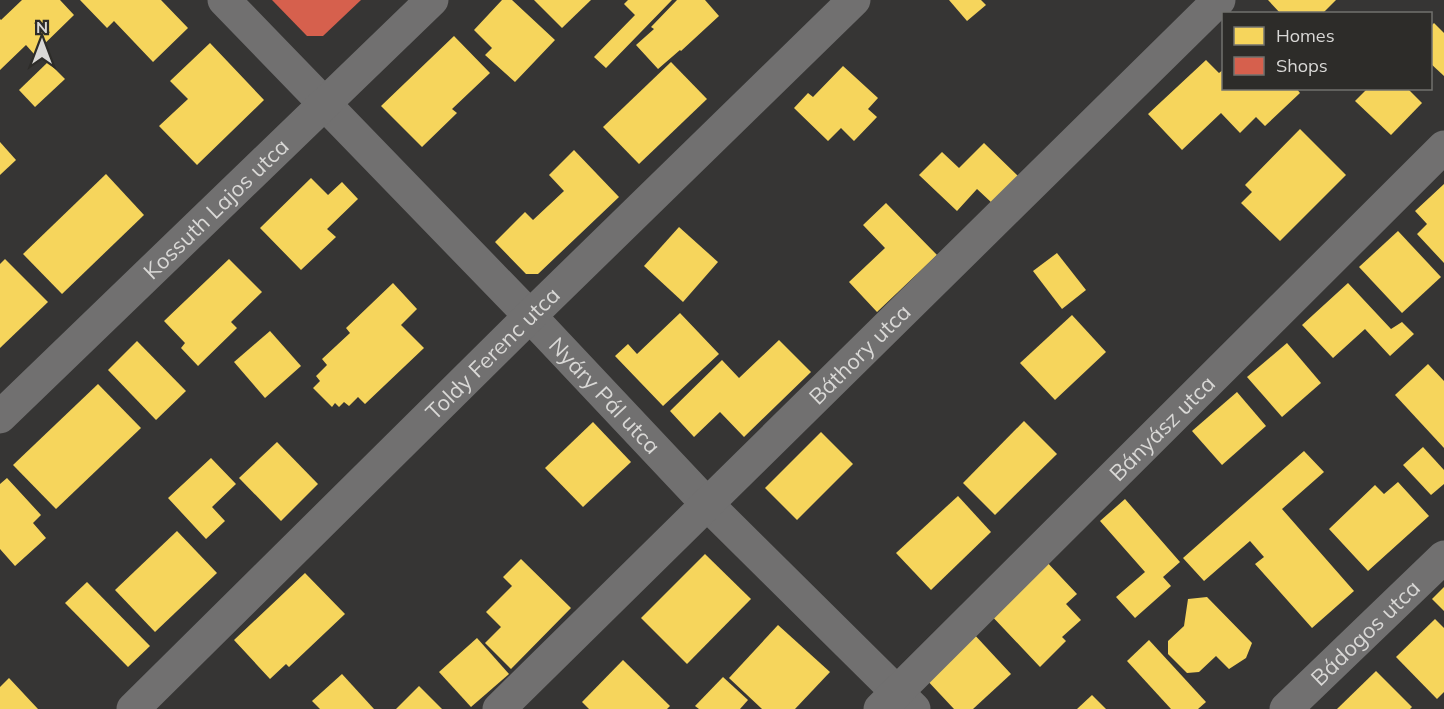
<svg xmlns="http://www.w3.org/2000/svg" width="1444" height="709" viewBox="0 0 1444 709" font-family="Mulish,sans-serif">
	<style>
		.homes { fill: #f6d55c }
		.shops { fill: #d6604d }
		.lines { fill: none; stroke-linecap: round; stroke-linejoin: round }
		.minor { stroke: #717070; stroke-width: 33 }
		.tertiary { stroke: #717070; stroke-width: 33 }
		.labels { text-anchor: middle; dominant-baseline: central; stroke-width: 6; stroke-linejoin: round; paint-order: stroke }
		.street-label { font-size: 22px; fill: #d9d8d6; stroke: #2d2c29 }
	</style>
	<rect width="100%" height="100%" fill="#363534"/>
	<g class="homes">
		<path d="M22 0H60L74 15 34 54 26 45 0 70V19L1 20Z"/>
		<path d="M80 0H161L188 28 153 62 114 21 107 28Z"/>
		<path d="M502 0H512L555 40 515 82 485 55 492 48 474 30Z"/>
		<path d="M534 0H591L562 28Z"/>
		<path d="M628 0H672L606 68 594 57 635 15 624 4Z"/>
		<path d="M677 0H705L719 16 681 51 680 50 658 69 636 45 654 29 651 27Z"/>
		<path d="M949 0H981L986 5 967 21Z"/>
		<path d="M1268 0H1336L1322 14H1281Z"/>
		<path d="M1434 23 1444 33V76L1430 63V27Z"/>
		<path d="M454 36 490 73 452 109 457 113 422 147 381 106Z"/>
		<path d="M210 43 264 100 197 165 159 126 188 99 170 81Z"/>
		<path d="M1206 60 1219 73 1224 69V88H1296L1300 93 1265 126 1256 117 1240 133 1221 113 1182 150 1148 114Z"/>
		<path d="M48 62 65 79 35 107 19 90Z"/>
		<path d="M671 62 707 99 639 164 603 127Z"/>
		<path d="M843 66 878 98 868 109 877 117 854 141 841 128 828 141 794 108 808 93 813 97Z"/>
		<path d="M1368 88H1407L1422 103 1391 135 1355 101Z"/>
		<path d="M1300 129 1346 175 1280 241 1241 203 1252 192 1245 185Z"/>
		<path d="M0 142 16 160 0 175Z"/>
		<path d="M984 143 1018 176 992 203 977 189 957 211 919 175 942 152 959 168Z"/>
		<path d="M574 150 619 197 538 274H526L495 242 525 212 533 220 564 191 549 175Z"/>
		<path d="M106 174 144 215 62 294 23 254Z"/>
		<path d="M311 178 328 195 342 182 358 199 327 229 336 237 301 270 260 228Z"/>
		<path d="M1444 184V263L1417 234 1427 224 1415 211Z"/>
		<path d="M886 203 937 255 877 312 849 282 885 248 863 225Z"/>
		<path d="M679 227 718 262 683 302 644 266Z"/>
		<path d="M1398 231 1441 277 1402 313 1359 267Z"/>
		<path d="M1057 253 1086 290 1062 309 1033 271Z"/>
		<path d="M5 259 48 302 0 348V264Z"/>
		<path d="M229 259 262 292 231 322 237 328 198 366 181 348 185 343 164 321Z"/>
		<path d="M393 283 417 309 401 325 424 348 365 404 358 397 349 406 344 402 339 407 335 403 332 407 313 388 320 381 316 376 327 365 322 359 350 333 346 328Z"/>
		<path d="M1348 283 1391 329 1402 322 1414 334 1390 356 1365 329 1333 358 1302 325Z"/>
		<path d="M680 313 719 354 663 406 615 356 628 344 637 354Z"/>
		<path d="M1072 315 1106 352 1055 400 1020 363Z"/>
		<path d="M270 331 301 366 265 398 234 362Z"/>
		<path d="M779 340 811 372 744 437 720 412 694 437 670 411 722 360 739 378Z"/>
		<path d="M137 341 186 391 156 420 108 370Z"/>
		<path d="M1287 343 1321 383 1282 417 1247 377Z"/>
		<path d="M1428 364 1444 381V448L1395 395Z"/>
		<path d="M98 384 141 428 56 509 13 465Z"/>
		<path d="M1237 392 1266 426 1222 465 1192 431Z"/>
		<path d="M1024 421 1057 454 995 515 963 483Z"/>
		<path d="M593 422 631 462 583 507 545 468Z"/>
		<path d="M821 432 853 464 797 520 765 488Z"/>
		<path d="M277 442 318 484 281 521 239 478Z"/>
		<path d="M1423 447 1444 470V484L1431 495 1403 465Z"/>
		<path d="M1304 451 1324 472 1282 509 1354 591 1312 628 1255 564 1264 557 1250 541 1204 581 1183 558Z"/>
		<path d="M211 458 236 484 212 507 225 521 206 539 168 498Z"/>
		<path d="M7 478 41 515 33 523 46 538 15 566 0 549V484Z"/>
		<path d="M1398 482 1429 516 1368 571 1329 529 1375 485 1384 494Z"/>
		<path d="M958 496 991 532 931 590 896 553Z"/>
		<path d="M1125 499 1180 562 1163 577 1171 586 1135 618 1116 597 1145 572 1100 521Z"/>
		<path d="M177 531 217 573 155 632 115 590Z"/>
		<path d="M705 554 751 599 687 664 641 618Z"/>
		<path d="M521 559 571 608 511 669 485 643 501 627 486 612 512 586 503 577Z"/>
		<path d="M1044 559 1077 594 1066 604 1081 620 1062 637 1066 641 1040 667 988 612Z"/>
		<path d="M305 573 345 614 289 667 286 664 270 679 234 640Z"/>
		<path d="M87 582 150 646 128 667 65 603Z"/>
		<path d="M1444 587V611L1432 599Z"/>
		<path d="M1207 597 1252 643 1246 658 1229 669 1216 656 1199 672 1187 673 1168 654V641L1184 626 1188 599Z"/>
		<path d="M1435 619 1444 628V692L1437 699 1396 657Z"/>
		<path d="M778 625 830 672 795 709H762L729 678Z"/>
		<path d="M972 632 1011 674 973 709H954L924 677Z"/>
		<path d="M477 638 509 674 471 707 439 672Z"/>
		<path d="M1149 640 1206 702 1198 709H1171L1127 661Z"/>
		<path d="M623 660 670 706 667 709H589L582 702Z"/>
		<path d="M1376 671 1412 707 1410 709H1337Z"/>
		<path d="M342 674 374 709H320L312 701Z"/>
		<path d="M723 677 748 700 740 709H699L695 706Z"/>
		<path d="M9 678 38 709H0V687Z"/>
		<path d="M419 686 442 709H396Z"/>
		<path d="M1092 695 1106 709H1077Z"/>
	</g>
	<path class="shops" d="M272 0H361L323 36H307Z"/>
	<g class="lines">
		<g class="minor">
			<path id="s1" d="M224 0 530 316 708 505 914 709"/>
			<path id="s2" d="M133 709 530 316 854 0"/>
			<path id="s3" d="M499 709 1219 0"/>
			<path id="s4" d="M880 709 1444 147"/>
			<path id="s5" d="M1286 709 1444 557"/>
		</g>
		<path class="tertiary" id="s6" d="M0 417 432 0"/>
	</g>
	<g class="labels">
		<g class="street-label">
			<text stroke="none"><textPath href="#s6" startOffset="300">Kossuth Lajos utca</textPath></text>
			<text stroke="none"><textPath href="#s2" startOffset="506">Toldy Ferenc utca</textPath></text>
			<text stroke="none"><textPath href="#s3" startOffset="506">Báthory utca</textPath></text>
			<text stroke="none"><textPath href="#s1" startOffset="549">Nyáry Pál utca</textPath></text>
			<text stroke="none"><textPath href="#s4" startOffset="398">Bányász utca</textPath></text>
			<text stroke="none"><textPath href="#s5" startOffset="110">Bádogos utca</textPath></text>
		</g>
	</g>
	<rect x="1222" y="12" width="210" height="78" fill="#2d2c29" stroke="#72716e" stroke-width="1.5"/>
	<rect x="1234" y="27" width="30" height="18" fill="#f6d55c" stroke="#72716e" stroke-width="1.5"/>
	<text x="1276" y="42" font-size="18" fill="#d9d8d6">Homes</text>
	<rect x="1234" y="57" width="30" height="18" fill="#d6604d" stroke="#72716e" stroke-width="1.5"/>
	<text x="1276" y="72" font-size="18" fill="#d9d8d6">Shops</text>
	<g transform="translate(42 42)" stroke="#2d2c29" stroke-width="4.5" paint-order="stroke">
	<path d="M0-4.5L10 22L0 15L-10 22Z" fill="#d9d8d6"/>
	<text y="-9" font-size="16" font-weight="bold" text-anchor="middle" fill="#d9d8d6">N</text>
	</g>
</svg>
